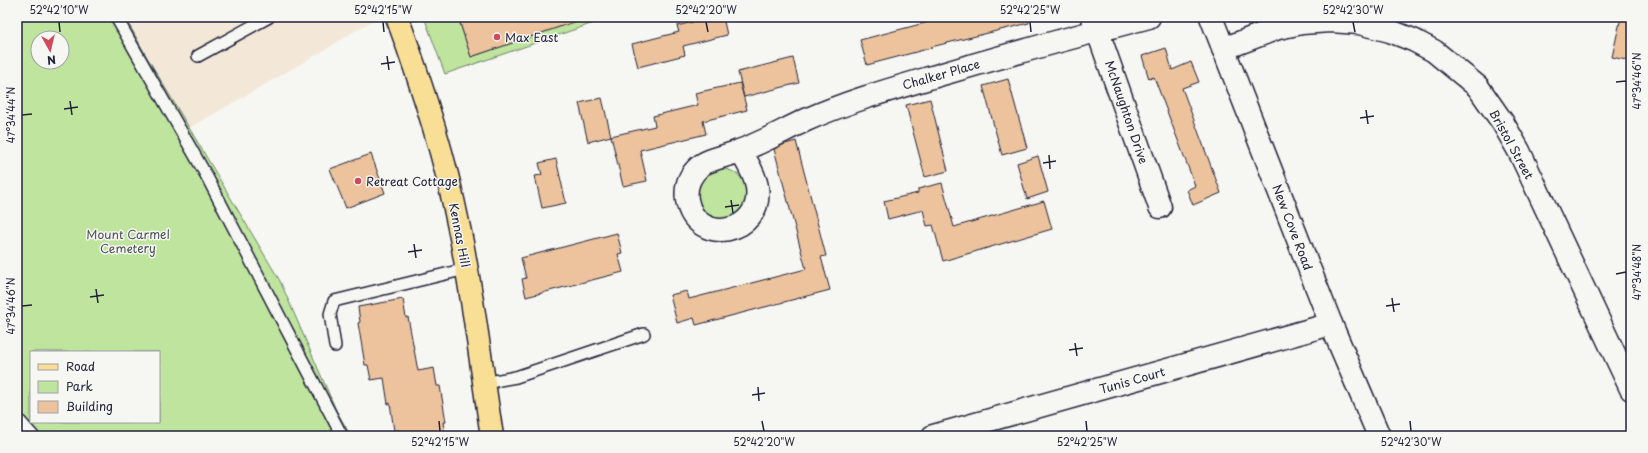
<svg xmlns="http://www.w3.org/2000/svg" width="1648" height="453" viewBox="0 0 1648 453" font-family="'Playpen Sans',sans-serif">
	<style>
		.built { fill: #f3e7d8 }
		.green { fill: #bee49e; stroke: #70836c; fill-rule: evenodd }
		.building { fill: #ecc39c; stroke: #22223b }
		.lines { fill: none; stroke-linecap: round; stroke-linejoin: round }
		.lane-casing { stroke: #22223b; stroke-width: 14 }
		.street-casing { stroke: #22223b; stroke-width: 25 }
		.secondary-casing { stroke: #22223b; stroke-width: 25 }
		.primary-casing { stroke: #22223b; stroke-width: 25 }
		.lane { stroke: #f6f6f2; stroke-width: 11 }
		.street { stroke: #f6f6f2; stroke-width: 22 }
		.secondary { stroke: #f6f6f2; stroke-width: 22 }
		.primary { stroke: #f9df96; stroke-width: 22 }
		.ticks { fill: none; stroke: #22223b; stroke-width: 1.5 }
		.poi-dot { fill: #d1495b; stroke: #f6f6f2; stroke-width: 1.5 }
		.labels { text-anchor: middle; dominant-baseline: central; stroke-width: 3; stroke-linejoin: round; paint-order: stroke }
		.poi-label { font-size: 12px; fill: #22223b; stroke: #f6f6f2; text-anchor: start }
		.street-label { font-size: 12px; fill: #22223b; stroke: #f6f6f2 }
		.park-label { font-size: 12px; fill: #495254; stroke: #f6f6f2 }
		.neatline { fill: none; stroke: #22223b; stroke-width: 1.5 }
		.ticks-label { font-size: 10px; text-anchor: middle; fill: #22223b }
	</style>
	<rect width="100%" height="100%" fill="#f6f6f2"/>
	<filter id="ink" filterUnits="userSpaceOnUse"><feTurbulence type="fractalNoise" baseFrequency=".025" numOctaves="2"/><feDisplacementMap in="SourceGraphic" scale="8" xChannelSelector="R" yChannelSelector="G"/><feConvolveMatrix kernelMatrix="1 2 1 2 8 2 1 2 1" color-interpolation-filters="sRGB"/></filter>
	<g filter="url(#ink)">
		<path class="built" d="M125 17H375L376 19 353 32 323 51 189 128Z"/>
		<g class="green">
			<path d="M17 17H125L147 57 280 281 336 410 351 436H17ZM38 38H62V62H38ZM31 352H159V422H31Z"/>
			<path d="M424 17H458L471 57 588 17H611L445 74Z"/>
			<circle cx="722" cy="194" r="25"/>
		</g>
		<g class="building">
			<path d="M458 17H579L580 20 471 57Z"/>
			<path d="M712 17H723L727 35 683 46 685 55 638 67 632 44 679 32 677 26Z"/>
			<path d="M936 17H1029V23L931 47V48L867 65 860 40 936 20Z"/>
			<path d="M1621 17H1631V61L1612 57Z"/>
			<path d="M1166 48 1172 70 1191 62 1199 82 1182 88 1221 193 1193 205 1187 190 1195 186 1193 180 1154 77 1149 79 1142 56Z"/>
			<path d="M793 58 799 83 744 97 738 72Z"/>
			<path d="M1008 79 1027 148 1002 155 983 86Z"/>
			<path d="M740 83 747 110 703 121 706 134 640 150 647 181 623 186 611 136 655 126 653 116 698 105 695 93Z"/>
			<path d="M602 98 611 136 588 142 579 103Z"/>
			<path d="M930 99 948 171 925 177 906 105Z"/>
			<path d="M796 141 826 256 821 257 830 290 696 325 694 318 677 323 670 295 687 291 689 299 806 269 774 149 785 144Z"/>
			<path d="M371 154 385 193 346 208 330 169Z"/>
			<path d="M1038 156 1048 192 1027 199 1017 163Z"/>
			<path d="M556 159 566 203 542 208 535 176 542 175 539 163Z"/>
			<path d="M942 183 954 227 1044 201 1052 229 943 261 933 225 927 226 923 210 888 219 884 201 918 193V189Z"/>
			<path d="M617 233 622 253 618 254 623 272 526 297 522 279 526 278 521 258Z"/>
			<path d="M403 299 406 318 408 317 418 371 434 368 437 386H440L446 422H443L445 436H400L399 430 394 431 390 403 388 404 384 378 371 380 368 365H365L358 323 360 322 358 307Z"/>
		</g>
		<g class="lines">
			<g class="lane-casing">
				<g id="lane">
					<path d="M116 17 206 175 342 436"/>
					<path d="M198 56 269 17"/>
					<path d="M335 346 330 314 334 301 466 269"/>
					<path d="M484 383 516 377 644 334"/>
					<path d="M17 418 33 436"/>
				</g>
			</g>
			<g class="street-casing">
				<g id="street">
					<path d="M1093 18 1160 207"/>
					<path d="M1223 49 1278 28 1302 23 1330 21 1359 23 1390 31 1413 40 1434 51 1478 87 1503 123 1519 151 1631 389"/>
					<path d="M741 151C747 163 755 174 757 187 764 234 696 248 687 200 685 187 689 176 699 167 707 159 728 156 739 151 762 143 784 130 806 120 851 100 899 87 946 73 1013 53 1081 35 1149 17"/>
					<path d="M933 436 1331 324"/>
				</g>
			</g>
			<g class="secondary-casing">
				<path id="secondary" d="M1211 17 1331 324 1379 436"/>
			</g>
			<g class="primary-casing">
				<path id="primary" d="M397 17C422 85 444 153 458 223 473 293 481 366 492 436"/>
			</g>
			<use href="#lane" class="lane"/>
			<use href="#street" class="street"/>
			<use href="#secondary" class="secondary"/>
			<use href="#primary" class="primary"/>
		</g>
	</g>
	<path class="ticks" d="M59 22 60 32M383 22 384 32M706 22 708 32M1030 22 1031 32M1353 22 1355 32M387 56 389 70M381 64 395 62M1616 82 1626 81M70 101 72 115M64 109 78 107M1366 110 1368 124M22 115 32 114M1360 118 1374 116M1049 155 1050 169M1043 163 1056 161M731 200 733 213M725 207 739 205M414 244 416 258M408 252 422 250M1616 274 1626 272M96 289 98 303M90 297 104 295M1392 298 1394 312M22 306 32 305M1386 306 1400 304M1075 343 1077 356M1069 350 1083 348M758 387 759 401M752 395 765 393M439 421 440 431M762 421 764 431M1086 421 1087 431M1410 421 1411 431"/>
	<g class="poi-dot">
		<circle cx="497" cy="37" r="4"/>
		<circle cx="358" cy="181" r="4"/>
	</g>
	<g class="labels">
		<g class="poi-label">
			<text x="505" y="37">Max East</text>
			<text x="366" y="181">Retreat Cottage</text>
		</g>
		<g class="street-label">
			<text transform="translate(941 74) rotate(-16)">Chalker Place</text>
			<text transform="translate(1127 112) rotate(71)">McNaughton Drive</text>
			<text transform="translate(1512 144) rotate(61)">Bristol Street</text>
			<text transform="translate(1293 227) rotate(69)">New Cove Road</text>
			<text transform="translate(460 235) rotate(79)">Kennas Hill</text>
			<text transform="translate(1132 380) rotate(-16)">Tunis Court</text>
		</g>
		<g class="park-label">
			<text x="128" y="234">Mount Carmel<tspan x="128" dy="14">Cemetery</tspan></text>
		</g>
	</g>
	<rect width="1648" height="453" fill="none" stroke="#f6f6f2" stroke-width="44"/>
	<rect x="30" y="351" width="130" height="72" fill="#f6f6f2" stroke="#a1a1a9"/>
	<rect x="38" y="364" width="20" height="6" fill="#f9df96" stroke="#a1a1a9"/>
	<text x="66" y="371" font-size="12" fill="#22223b">Road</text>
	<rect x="38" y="381" width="20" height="12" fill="#bee49e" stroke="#a1a1a9"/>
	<text x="66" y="391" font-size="12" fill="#22223b">Park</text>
	<rect x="38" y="401" width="20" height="12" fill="#ecc39c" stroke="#a1a1a9"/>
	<text x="66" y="411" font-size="12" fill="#22223b">Building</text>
	<g transform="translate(50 50) rotate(172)"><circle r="19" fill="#f6f6f2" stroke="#a1a1a9"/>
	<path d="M0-3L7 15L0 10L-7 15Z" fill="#d1495b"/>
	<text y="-6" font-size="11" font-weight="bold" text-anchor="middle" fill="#22223b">N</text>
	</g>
	<rect x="22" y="22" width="1604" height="409" class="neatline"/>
	<g class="ticks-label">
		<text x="59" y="14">52°42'10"W</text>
		<text x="383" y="14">52°42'15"W</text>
		<text x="706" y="14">52°42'20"W</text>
		<text x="1030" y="14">52°42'25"W</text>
		<text x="1353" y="14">52°42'30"W</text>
		<text transform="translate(1637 81) rotate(-90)" y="4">47°34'46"N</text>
		<text transform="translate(11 115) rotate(-90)" y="4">47°34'44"N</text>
		<text transform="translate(1637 272) rotate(-90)" y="4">47°34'48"N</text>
		<text transform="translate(11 306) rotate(-90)" y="4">47°34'46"N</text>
		<text x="440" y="446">52°42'15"W</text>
		<text x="764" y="446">52°42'20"W</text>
		<text x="1087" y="446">52°42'25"W</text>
		<text x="1411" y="446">52°42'30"W</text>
	</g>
</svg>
